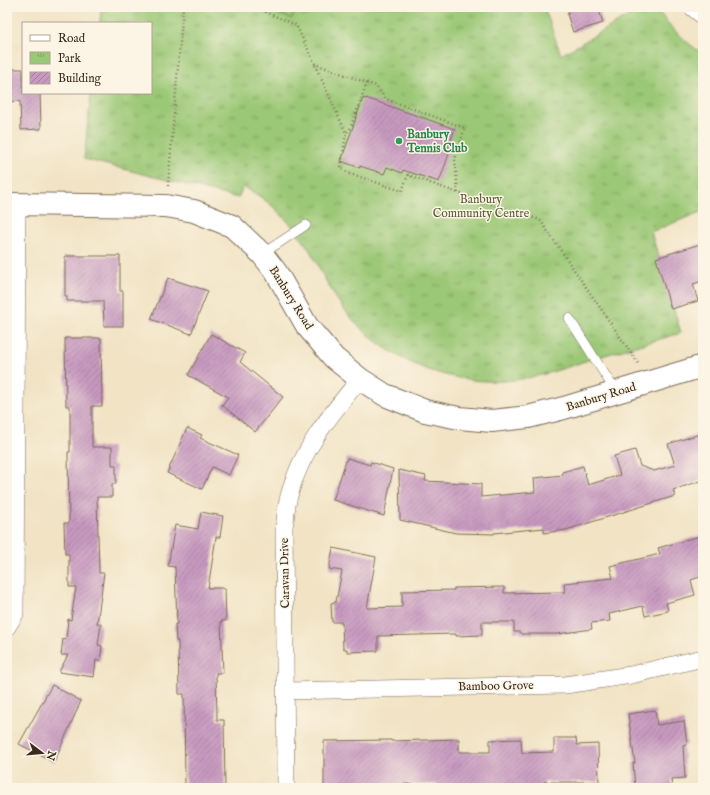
<svg xmlns="http://www.w3.org/2000/svg" width="710" height="795" viewBox="0 0 710 795" font-family="'IM FELL English',serif">
	<style>
		.park { fill: url(#park-tufts); stroke: #6b794a }
		.pitch { fill: #9bc876; stroke: #6b794a }
		.building { fill: url(#building-hatch) }
		.lines { fill: none; stroke-linecap: round; stroke-linejoin: round }
		.lane-casing { stroke: #7b6b58; stroke-width: 10 }
		.street-casing { stroke: #7b6b58; stroke-width: 18 }
		.secondary-casing { stroke: #7b6b58; stroke-width: 24 }
		.path { stroke: #7b6b58; stroke-width: 2.5; stroke-dasharray: 1 3; stroke-linecap: butt }
		.lane { stroke: #fff; stroke-width: 9 }
		.street { stroke: #fff; stroke-width: 17 }
		.secondary { stroke: #fff; stroke-width: 22 }
		.leisure-dot { fill: #2e9e5b; stroke: #fcf5e5; stroke-width: 1.5 }
		.labels { text-anchor: middle; dominant-baseline: central; stroke-width: 3; stroke-linejoin: round; paint-order: stroke }
		.leisure-label { font-size: 12px; font-weight: bold; fill: #27864d; stroke: #fcf5e5; text-anchor: start }
		.park-label { font-size: 12px; fill: #585938; stroke: #fcf5e5 }
		.street-label { font-size: 12px; fill: #3b2a1e; stroke: #fcf5e5 }
	</style>
	<defs>
		<pattern id="park-tufts" width="24" height="20" patternUnits="userSpaceOnUse"><rect width="24" height="20" fill="#9bc876"/><path d="M3 7l-1-3M5 7V3M7 7l1-3M15 17l-1-3M17 17v-4M19 17l1-3" fill="none" stroke="#80a360"/></pattern>
		<pattern id="building-hatch" width="6" height="6" patternUnits="userSpaceOnUse"><rect width="6" height="6" fill="#c799c0"/><path d="M-1 1l2-2M0 6l6-6M5 7l2-2" fill="none" stroke="#a37d9b"/></pattern>
	</defs>
	<rect width="100%" height="100%" fill="#fcf5e5"/>
	<filter id="ink" filterUnits="userSpaceOnUse"><feTurbulence type="fractalNoise" baseFrequency=".025" numOctaves="2"/><feDisplacementMap in="SourceGraphic" scale="8" xChannelSelector="R" yChannelSelector="G"/><feConvolveMatrix kernelMatrix="1 2 1 2 8 2 1 2 1" color-interpolation-filters="sRGB"/></filter>
	<filter id="wash" filterUnits="userSpaceOnUse"><feTurbulence type="fractalNoise" baseFrequency=".012" numOctaves="4" result="noise"/><feDisplacementMap in="SourceGraphic" scale="16" xChannelSelector="R" yChannelSelector="G"/><feGaussianBlur stdDeviation="0.9" result="paint"/><feColorMatrix in="noise" values="0 0 0 0 0 0 0 0 0 0 0 0 0 0 0 0 0 1.4 0 .05"/><feComposite in="paint" operator="in"/></filter>
	<g filter="url(#wash)">
		<rect width="100%" height="100%" fill="#f1e3c4"/>
		<path class="park" d="M101 7H544L561 55 644 7H656C668 26 684 41 703 54V211L651 232 681 333C650 342 619 351 588 360 568 367 548 374 527 378 481 387 433 377 393 353 368 338 346 316 332 291 324 279 319 266 312 254 297 229 271 199 243 187L238 198 84 159 91 93H151V23H100Z"/>
		<path class="pitch" d="M266 7H297L291 19Z"/>
		<g id="blocks">
			<g class="building">
				<path d="M567 7H598L603 23 573 32 567 14H569Z"/>
				<path d="M7 69H23V93H40L41 129 21 130 20 101 7 102Z"/>
				<path d="M363 98 366 99V98L455 129 446 153 449 154 439 182 403 170 402 173 387 167 384 174 360 166V168L341 161Z"/>
				<path d="M700 244 703 254V281L693 284 698 301 671 309 656 258Z"/>
				<path d="M65 256H120V291H123V326H104L103 301H67V296H65Z"/>
				<path d="M168 278 208 291 191 334 151 319Z"/>
				<path d="M211 334 245 353 240 362 283 397 255 432 222 405 228 397 188 375Z"/>
				<path d="M65 338H101L102 406H92V447H112V465H116V484H112V497H97L99 573H104L97 624H101L98 645 102 646 100 661 96 660 94 677 59 672 68 655H61L63 639 66 640 68 619 71 620 76 587H69V554H65L64 523H69L68 452H70V406H66Z"/>
				<path d="M187 428 202 435 200 438 238 455 229 475 212 467 202 489 167 473Z"/>
				<path d="M703 433V480L673 490 675 496 566 530 544 533V528L494 533V534L456 533 400 520 399 470 426 476 425 481 481 484V497L535 492 534 478 563 475 562 472 583 466 588 485 620 475 614 456 635 450 640 466 654 471 675 465 668 444Z"/>
				<path d="M347 458 370 465 371 462 393 469 384 516 333 500Z"/>
				<path d="M201 512 223 516 220 537H216L208 588H223V589H225L226 621H221L223 673H216L217 720H224L225 788H185L184 694H179L178 641H176L175 624H177L175 567 168 566 175 525 198 529Z"/>
				<path d="M703 535V576L691 580 695 595 666 603 668 611 645 616 643 606 609 614 610 621 591 623 592 629 557 634H521L520 632H514V622H482V635L456 636V634L378 636V651L347 652V649H343L342 622H332L331 603 336 602 342 571 329 569 333 548 376 557 367 608 402 607V591L454 590V588L504 587V593L565 592 564 583 613 578 610 566 660 554 658 548Z"/>
				<path d="M52 685 81 701 54 762 19 744Z"/>
				<path d="M655 710 657 725 684 721 687 745 683 746 685 778 671 779 672 788H635L633 763H635L628 714Z"/>
				<path d="M554 738H576L577 745 598 744 599 782H544V788H437V784L410 785V784L366 785V788H324V741L391 740V741L459 739V752H490V740L521 739 522 753 554 752Z"/>
			</g>
		</g>
	</g>
	<g filter="url(#ink)">
		<use href="#blocks" fill-opacity="0" stroke="#7b6b58" stroke-width="1"/>
		<g class="lines">
			<g class="lane-casing">
				<g id="lane">
					<path d="M262 254 306 225"/>
					<path d="M569 318 616 392"/>
				</g>
			</g>
			<g class="street-casing">
				<g id="street">
					<path d="M692 7 703 16"/>
					<path d="M7 627 15 614 17 204"/>
					<path d="M286 691 565 685 631 675 703 658"/>
					<path d="M286 788 284 527C286 517 286 506 289 496 300 451 331 414 360 379"/>
				</g>
			</g>
			<g class="secondary-casing">
				<path id="secondary" d="M7 204 166 206 194 211 232 226 262 254 276 272 307 326 334 358 360 379 385 395 425 411 459 418 492 421 528 417 564 408 703 366"/>
			</g>
			<g class="path">
				<path d="M254 7 296 25 315 64 376 86 386 99 465 128 455 159 458 193 540 220 638 363"/>
				<path d="M315 65 346 133"/>
				<path d="M367 83 350 129 346 133 341 168 348 173 402 191 408 175 458 193"/>
				<path d="M168 186 183 7"/>
			</g>
			<use href="#lane" class="lane"/>
			<use href="#street" class="street"/>
			<use href="#secondary" class="secondary"/>
		</g>
	</g>
	<circle class="leisure-dot" cx="399" cy="141" r="4"/>
	<g class="labels">
		<g class="leisure-label">
			<text x="407" y="134">Banbury<tspan x="407" dy="14">Tennis Club</tspan></text>
		</g>
		<g class="park-label">
			<text x="481" y="199">Banbury<tspan x="481" dy="14">Community Centre</tspan></text>
		</g>
		<g class="street-label">
			<text transform="translate(291 298) rotate(58)">Banbury Road</text>
			<text transform="translate(601 397) rotate(-17)">Banbury Road</text>
			<text transform="translate(285 573) rotate(-91)">Caravan Drive</text>
			<text transform="translate(496 686) rotate(-1)">Bamboo Grove</text>
		</g>
	</g>
	<rect width="710" height="795" fill="none" stroke="#fcf5e5" stroke-width="24"/>
	<rect x="22" y="22" width="130" height="72" fill="#fcf5e5" stroke="#afa495"/>
	<rect x="30" y="35" width="20" height="6" fill="#ffffff" stroke="#afa495"/>
	<text x="58" y="42" font-size="12" fill="#3b2a1e">Road</text>
	<rect x="30" y="52" width="20" height="12" fill="url(#park-tufts)" stroke="#afa495"/>
	<text x="58" y="62" font-size="12" fill="#3b2a1e">Park</text>
	<rect x="30" y="72" width="20" height="12" fill="url(#building-hatch)" stroke="#afa495"/>
	<text x="58" y="82" font-size="12" fill="#3b2a1e">Building</text>
	<g transform="translate(42 753) rotate(106)" stroke="#fcf5e5" stroke-width="3" paint-order="stroke">
	<path d="M0-3L7 15L0 10L-7 15Z" fill="#3b2a1e"/>
	<text y="-6" font-size="11" font-weight="bold" text-anchor="middle" fill="#3b2a1e">N</text>
	</g>
</svg>
